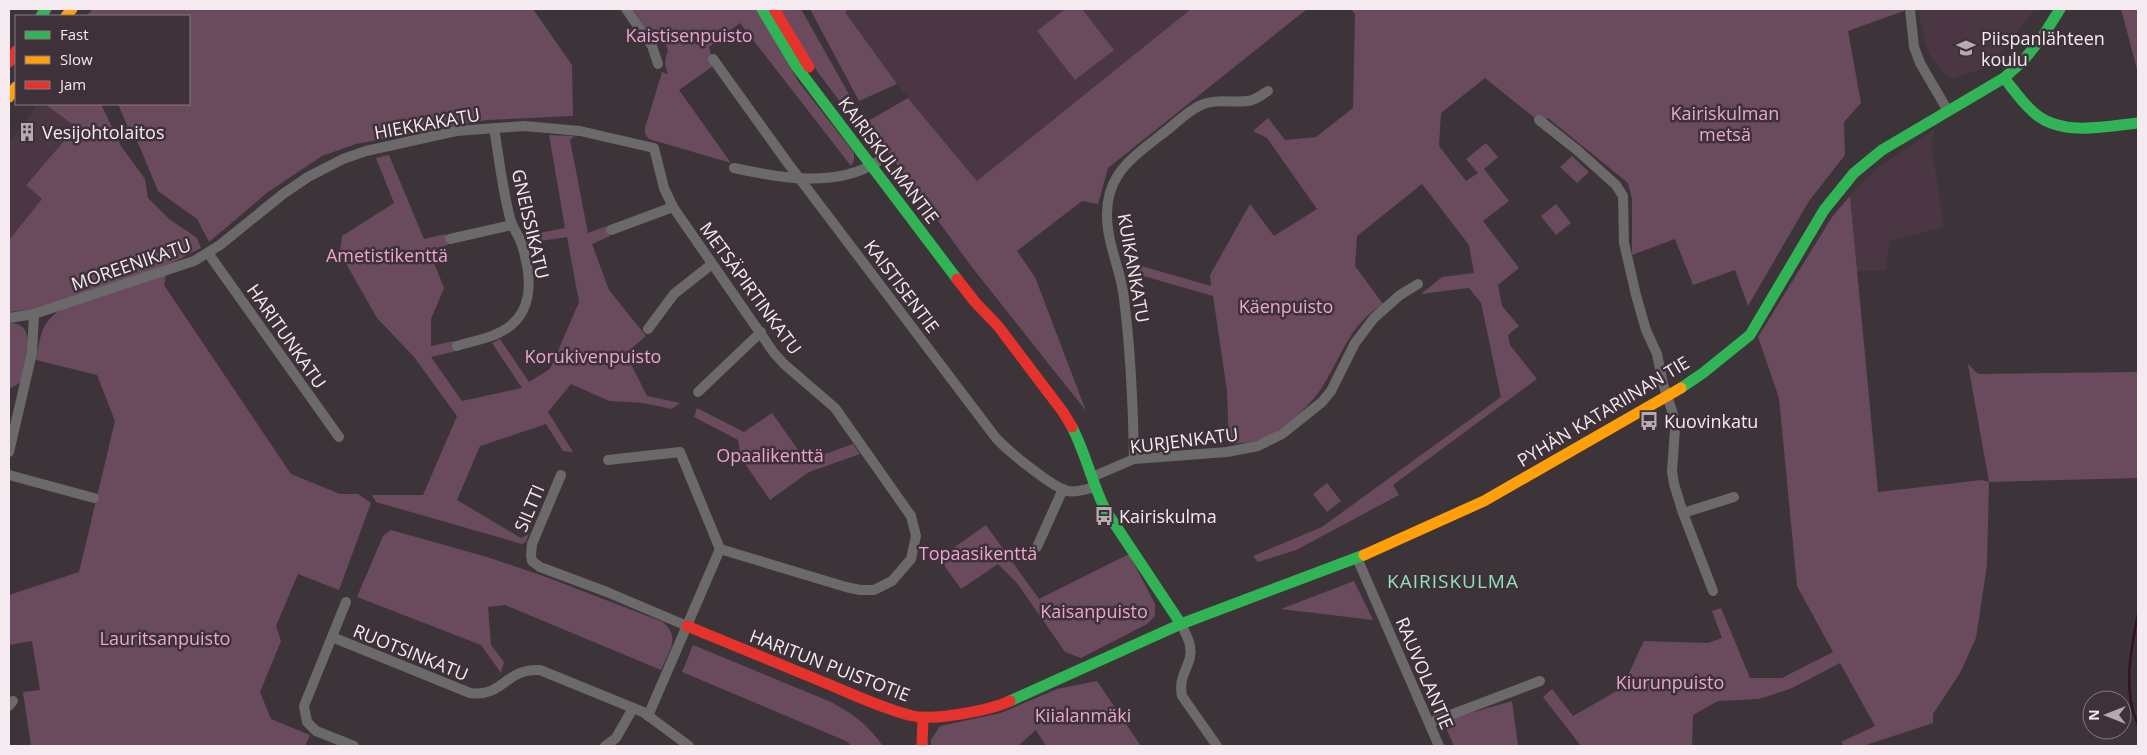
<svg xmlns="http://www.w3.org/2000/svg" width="2147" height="755" viewBox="0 0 2147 755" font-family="'Open Sans',sans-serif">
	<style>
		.built { fill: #4b3743 }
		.green { fill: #6a4b5e }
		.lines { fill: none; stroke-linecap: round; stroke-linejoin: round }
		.stream { stroke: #321228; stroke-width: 2.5 }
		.street { stroke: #6c696a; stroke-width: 10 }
		.fast { stroke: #30b455; stroke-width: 11 }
		.slow { stroke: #ff9f0a; stroke-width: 11 }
		.jam { stroke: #e5322d; stroke-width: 11 }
		.labels { text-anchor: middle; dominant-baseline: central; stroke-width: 5; stroke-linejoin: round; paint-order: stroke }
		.park-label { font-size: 18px; fill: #e9a6cf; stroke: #3f3139 }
		.poi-label { font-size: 18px; fill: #f4eaef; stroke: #3f3139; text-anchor: start }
		.street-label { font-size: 18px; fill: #f4eaef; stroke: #3f3139 }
		.neighbourhood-label { font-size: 19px; letter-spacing: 1px; fill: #8ee2ba; stroke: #3f3139 }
	</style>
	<rect width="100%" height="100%" fill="#3c3438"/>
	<g class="built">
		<path d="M848 9H1191L977 181 897 84 845 12Z"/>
		<path d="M1918 9H2035L2013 39 1986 67 1953 79 1948 78 1930 56 1925 42Z"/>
		<path d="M38 104H45L76 127 26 184 42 199 9 240V143Z"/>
		<path d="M1935 129 1931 142 1944 227 1890 241 1886 270 1857 271 1850 196 1877 168Z"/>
	</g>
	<g class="green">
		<path d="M93 9H533L572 65 573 116 487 120 356 144 322 156 268 192 209 242 197 219 158 191 139 145 129 130 118 104H189V16H86Z"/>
		<path d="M632 9H757L798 81 854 153V160L851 166 740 23 709 47 713 66 679 90 731 163 649 139 645 134V128L662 72 668 74C665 65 664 60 668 51L663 37 655 29 647 30Z"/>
		<path d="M778 9H801L855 105 846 106 841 103 817 71Z"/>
		<path d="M810 9H848L845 12 897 84 859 101Z"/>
		<path d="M1065 9H1082L1114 50 1075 80 1037 31Z"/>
		<path d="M1191 9H1307L1108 168 1098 204 1082 201 1017 251 1035 277 1086 411 971 266 877 137 868 121 908 98 977 181Z"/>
		<path d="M1351 9H1904V11L1848 31 1861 103 1844 122 1845 155 1809 201 1748 306 1735 270 1693 285 1675 239 1632 255V199L1628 183 1548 118 1541 123 1485 78 1441 113 1439 146 1466 181 1478 173 1466 159 1486 143 1498 157 1484 169 1509 201 1483 221 1519 268 1498 285 1502 306 1519 326 1508 335 1510 345 1537 379 1393 485 1399 495 1296 550 1258 562 1253 556 1322 527 1501 397 1481 303 1469 288 1421 294 1442 277 1474 273 1469 245 1422 184 1357 236 1355 266 1383 304C1347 327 1343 355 1321 389 1310 406 1282 430 1263 439 1253 443 1241 443 1229 444L1227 391 1213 296 1126 271 1124 261 1211 286 1210 275 1250 204 1274 236 1317 209 1267 138 1253 131 1268 118 1285 140 1316 137 1353 108 1355 14Z"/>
		<path d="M2121 9H2138V73Z"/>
		<path d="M45 104H101L121 146 145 179 148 198 169 219 197 238 201 248 168 265 164 285 291 474 340 494H358L371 503 339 590 298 574 276 626 281 641 260 692 271 719 310 735 305 746H31L23 692 40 690 32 641 9 645V595L79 572 115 421 97 375 36 360C40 338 41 321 62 309H34L9 312V240L42 199 26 185 76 127Z"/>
		<path d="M549 135 574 136 570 140 588 233 607 226 610 236 592 244 609 290 646 336 633 347 628 358 647 396 680 403 672 409 643 403 609 401 571 384 548 412 573 452 563 451 546 424 480 446 457 500 521 538 529 534 526 542 522 544 376 502 372 495H423L457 416 414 357 377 318 340 253 342 236 394 203 376 158 389 155 424 239 446 234 448 245 429 250 444 288 431 319V346L454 341 456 351 431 357 462 401 522 388 492 343 500 339 529 382 550 369 579 302 567 237 528 243 525 236 565 228Z"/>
		<path d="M1572 156 1589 172 1577 183 1560 167Z"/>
		<path d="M1850 196 1878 492 1982 480 1989 482 1968 364 1978 374 2138 372V478L1989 482 1987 565 1976 638 1960 673 1933 714V723L1863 746H1844L1841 742 1875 726 1840 663 1790 689 1759 699 1718 701 1693 715 1692 746H1581L1543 697 1552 689 1573 716 1622 688 1644 641 1708 643 1722 638 1712 611 1721 608 1750 678H1782L1833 652 1797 586 1779 398 1758 337 1832 217Z"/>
		<path d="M1556 204 1571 223 1556 235 1541 216Z"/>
		<path d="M9 323C40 322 25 366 21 382L9 389Z"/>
		<path d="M697 408 744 432 772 413 806 461 853 444 860 454 809 472 770 500 741 458 738 440 694 417Z"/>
		<path d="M1327 483 1341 501 1327 512 1313 494Z"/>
		<path d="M986 525 1039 599 1129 554 1155 604V616L1147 624 1081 658 1065 652 1017 583 998 564 961 589 936 554 943 549 949 551Z"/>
		<path d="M391 530 487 557 546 577 663 622C681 638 669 651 661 670L505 605 488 607 491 645 504 662 501 673 481 645 357 597 383 536Z"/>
		<path d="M1354 581 1373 620 1281 609Z"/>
		<path d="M693 645 831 702C855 715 867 724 883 746H852L846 741 682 672Z"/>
		<path d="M1097 681 1141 746H1046L1036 730 1018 746H931V740L940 726 1001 713 1057 689Z"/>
		<path d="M1512 701 1518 746H1454L1443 721Z"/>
	</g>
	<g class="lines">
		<path class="stream" d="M2138 614C2131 650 2122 690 2138 725"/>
		<g class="street">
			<path d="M626 9 652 46 658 64"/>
			<path d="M1910 9 1914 47 1920 63 1948 111"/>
			<path d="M713 59 787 162 996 438C1008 451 1053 488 1068 491 1078 493 1086 489 1095 487"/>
			<path d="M1539 120 1577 150 1616 185 1623 196 1624 243 1636 295 1646 330 1657 354 1663 384 1673 414 1675 429 1672 471 1674 484 1683 513 1713 591"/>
			<path d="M734 168C779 178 836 188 877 162"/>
			<path d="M611 230 673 207"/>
			<path d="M450 239 512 225"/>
			<path d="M208 253 339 437"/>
			<path d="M9 318 34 314 194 261 220 245 283 194 308 177 343 159 366 151 456 131 524 126 580 131 654 148 664 188 673 207 774 353 784 364 835 408 911 516 916 536 911 559 892 581 874 590H860L846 587 720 549"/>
			<path d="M648 329 674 294 712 264"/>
			<path d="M457 346C469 342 482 340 494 335 535 319 533 281 522 245 519 235 512 228 510 218 502 188 499 157 494 128"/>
			<path d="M698 392 761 332"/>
			<path d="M9 452 32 353 34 314"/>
			<path d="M1134 459C1133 405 1131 352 1124 299 1122 275 1111 253 1108 229 1101 177 1129 160 1166 131 1176 123 1187 112 1199 106 1215 98 1231 103 1248 101 1256 100 1261 95 1268 91"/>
			<path d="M608 460 680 452 720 549 648 716"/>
			<path d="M9 475 94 498"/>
			<path d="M561 475 532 544 531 555 532 561 540 567 607 592 687 626"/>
			<path d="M1092 477 1134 459 1227 452 1258 446 1282 434 1322 402 1331 391 1355 343 1374 318 1400 295 1418 284"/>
			<path d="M1683 513 1734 497"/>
			<path d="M1037 547 1063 489"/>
			<path d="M1357 558 1439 746"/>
			<path d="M346 602 304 706 307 722 316 731 354 746"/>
			<path d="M1181 624C1184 631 1189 638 1190 646 1194 664 1177 674 1182 696L1217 746"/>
			<path d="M332 637 470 693C503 698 505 668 540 670L643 712 689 746"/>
			<path d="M9 706 13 701"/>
			<path d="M1429 723 1540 681"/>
			<path d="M605 746 616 738 633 708"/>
		</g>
		<g class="fast">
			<path d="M762 9 796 66 957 279"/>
			<path d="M41 16 46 9"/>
			<path d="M2004 78C2015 91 2024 106 2038 116 2065 136 2108 126 2138 123"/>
			<path d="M1681 388 1703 373 1750 335 1824 210 1854 173 1882 150 2004 78 2023 61 2043 36 2060 9"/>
			<path d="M1072 427C1086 454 1092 484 1106 511L1181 624"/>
			<path d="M1010 701 1181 624 1364 555"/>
		</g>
		<g class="slow">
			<path d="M66 16 72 9"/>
			<path d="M9 97 16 87"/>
			<path d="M1364 555 1484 501 1681 388"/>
		</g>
		<g class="jam">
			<path d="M774 9 809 67"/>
			<path d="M9 62 16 51"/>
			<path d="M957 279 975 302 998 326 1063 412 1072 427"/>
			<path d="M687 626C734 645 781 665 828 684 854 695 886 710 913 716 935 721 990 710 1010 701"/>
			<path d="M922 746 923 717"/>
		</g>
	</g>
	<defs>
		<g id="school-bare" transform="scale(1.5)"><path d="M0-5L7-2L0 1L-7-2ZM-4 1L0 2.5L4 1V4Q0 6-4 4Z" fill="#b4aaaf" stroke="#3f3139" stroke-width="2.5" paint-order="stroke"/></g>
		<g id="building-bare" transform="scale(1.5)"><path d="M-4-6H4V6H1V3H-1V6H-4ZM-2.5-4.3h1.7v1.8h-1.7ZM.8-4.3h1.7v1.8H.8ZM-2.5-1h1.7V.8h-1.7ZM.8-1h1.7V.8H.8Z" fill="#b4aaaf" stroke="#3f3139" stroke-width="2.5" paint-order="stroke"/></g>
		<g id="bus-bare" transform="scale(1.5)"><path d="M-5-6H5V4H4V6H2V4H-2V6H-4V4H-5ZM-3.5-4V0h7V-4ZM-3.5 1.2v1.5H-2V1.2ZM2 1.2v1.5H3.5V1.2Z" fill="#b4aaaf" stroke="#3f3139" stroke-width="2.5" paint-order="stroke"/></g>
	</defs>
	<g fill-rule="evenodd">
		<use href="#school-bare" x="1966" y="48"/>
		<use href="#building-bare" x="27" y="132"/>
		<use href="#bus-bare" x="1649" y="421"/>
		<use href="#bus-bare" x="1104" y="516"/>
	</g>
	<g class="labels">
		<g class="park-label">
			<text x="689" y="35">Kaistisenpuisto</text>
			<text x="1725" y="113">Kairiskulman<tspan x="1725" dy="21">metsä</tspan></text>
			<text x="387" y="255">Ametistikenttä</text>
			<text x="1286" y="306">Käenpuisto</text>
			<text x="593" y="356">Korukivenpuisto</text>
			<text x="770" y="455">Opaalikenttä</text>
			<text x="978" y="553">Topaasikenttä</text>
			<text x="1094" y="611">Kaisanpuisto</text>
			<text x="165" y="638">Lauritsanpuisto</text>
			<text x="1670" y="682">Kiurunpuisto</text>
			<text x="1083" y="715">Kiialanmäki</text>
		</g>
		<g class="poi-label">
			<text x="1981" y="38">Piispanlähteen<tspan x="1981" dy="21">koulu</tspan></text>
			<text x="42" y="132">Vesijohtolaitos</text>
			<text x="1664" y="421">Kuovinkatu</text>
			<text x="1119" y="516">Kairiskulma</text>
		</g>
		<g class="street-label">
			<text transform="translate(427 123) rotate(-10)">HIEKKAKATU</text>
			<text transform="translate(889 160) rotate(53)">KAIRISKULMANTIE</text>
			<text transform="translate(531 224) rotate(77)">GNEISSIKATU</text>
			<text transform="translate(131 264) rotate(-19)">MOREENIKATU</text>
			<text transform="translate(1134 268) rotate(80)">KUIKANKATU</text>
			<text transform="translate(902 286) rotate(53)">KAISTISENTIE</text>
			<text transform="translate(751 288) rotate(54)">METSÄPIRTINKATU</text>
			<text transform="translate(287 336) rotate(55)">HARITUNKATU</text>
			<text transform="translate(1603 411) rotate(-31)">PYHÄN KATARIINAN TIE</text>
			<text transform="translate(1184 440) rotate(-7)">KURJENKATU</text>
			<text transform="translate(529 508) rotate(-67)">SILTTI</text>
			<text transform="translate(411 652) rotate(22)">RUOTSINKATU</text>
			<text transform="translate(830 665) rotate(21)">HARITUN PUISTOTIE</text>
			<text transform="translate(1425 673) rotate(67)">RAUVOLANTIE</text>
		</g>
		<g class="neighbourhood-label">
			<text x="1453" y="581">KAIRISKULMA</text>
		</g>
	</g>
	<rect width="2147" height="755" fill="none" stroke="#f4eaef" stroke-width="20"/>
	<rect x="15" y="15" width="175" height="90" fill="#3f3139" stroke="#877b82"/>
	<rect x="25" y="31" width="25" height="8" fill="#30b455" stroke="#877b82"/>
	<text x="60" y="40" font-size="15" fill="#f4eaef">Fast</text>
	<rect x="25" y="56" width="25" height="8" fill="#ff9f0a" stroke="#877b82"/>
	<text x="60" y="65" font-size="15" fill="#f4eaef">Slow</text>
	<rect x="25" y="81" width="25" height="8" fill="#e5322d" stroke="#877b82"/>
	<text x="60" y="90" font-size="15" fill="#f4eaef">Jam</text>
	<g transform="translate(2107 715) rotate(270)"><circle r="24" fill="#3f3139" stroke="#877b82"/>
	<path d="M0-4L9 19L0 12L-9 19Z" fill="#b4aaaf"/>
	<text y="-8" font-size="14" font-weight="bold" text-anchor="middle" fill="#f4eaef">N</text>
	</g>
</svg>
